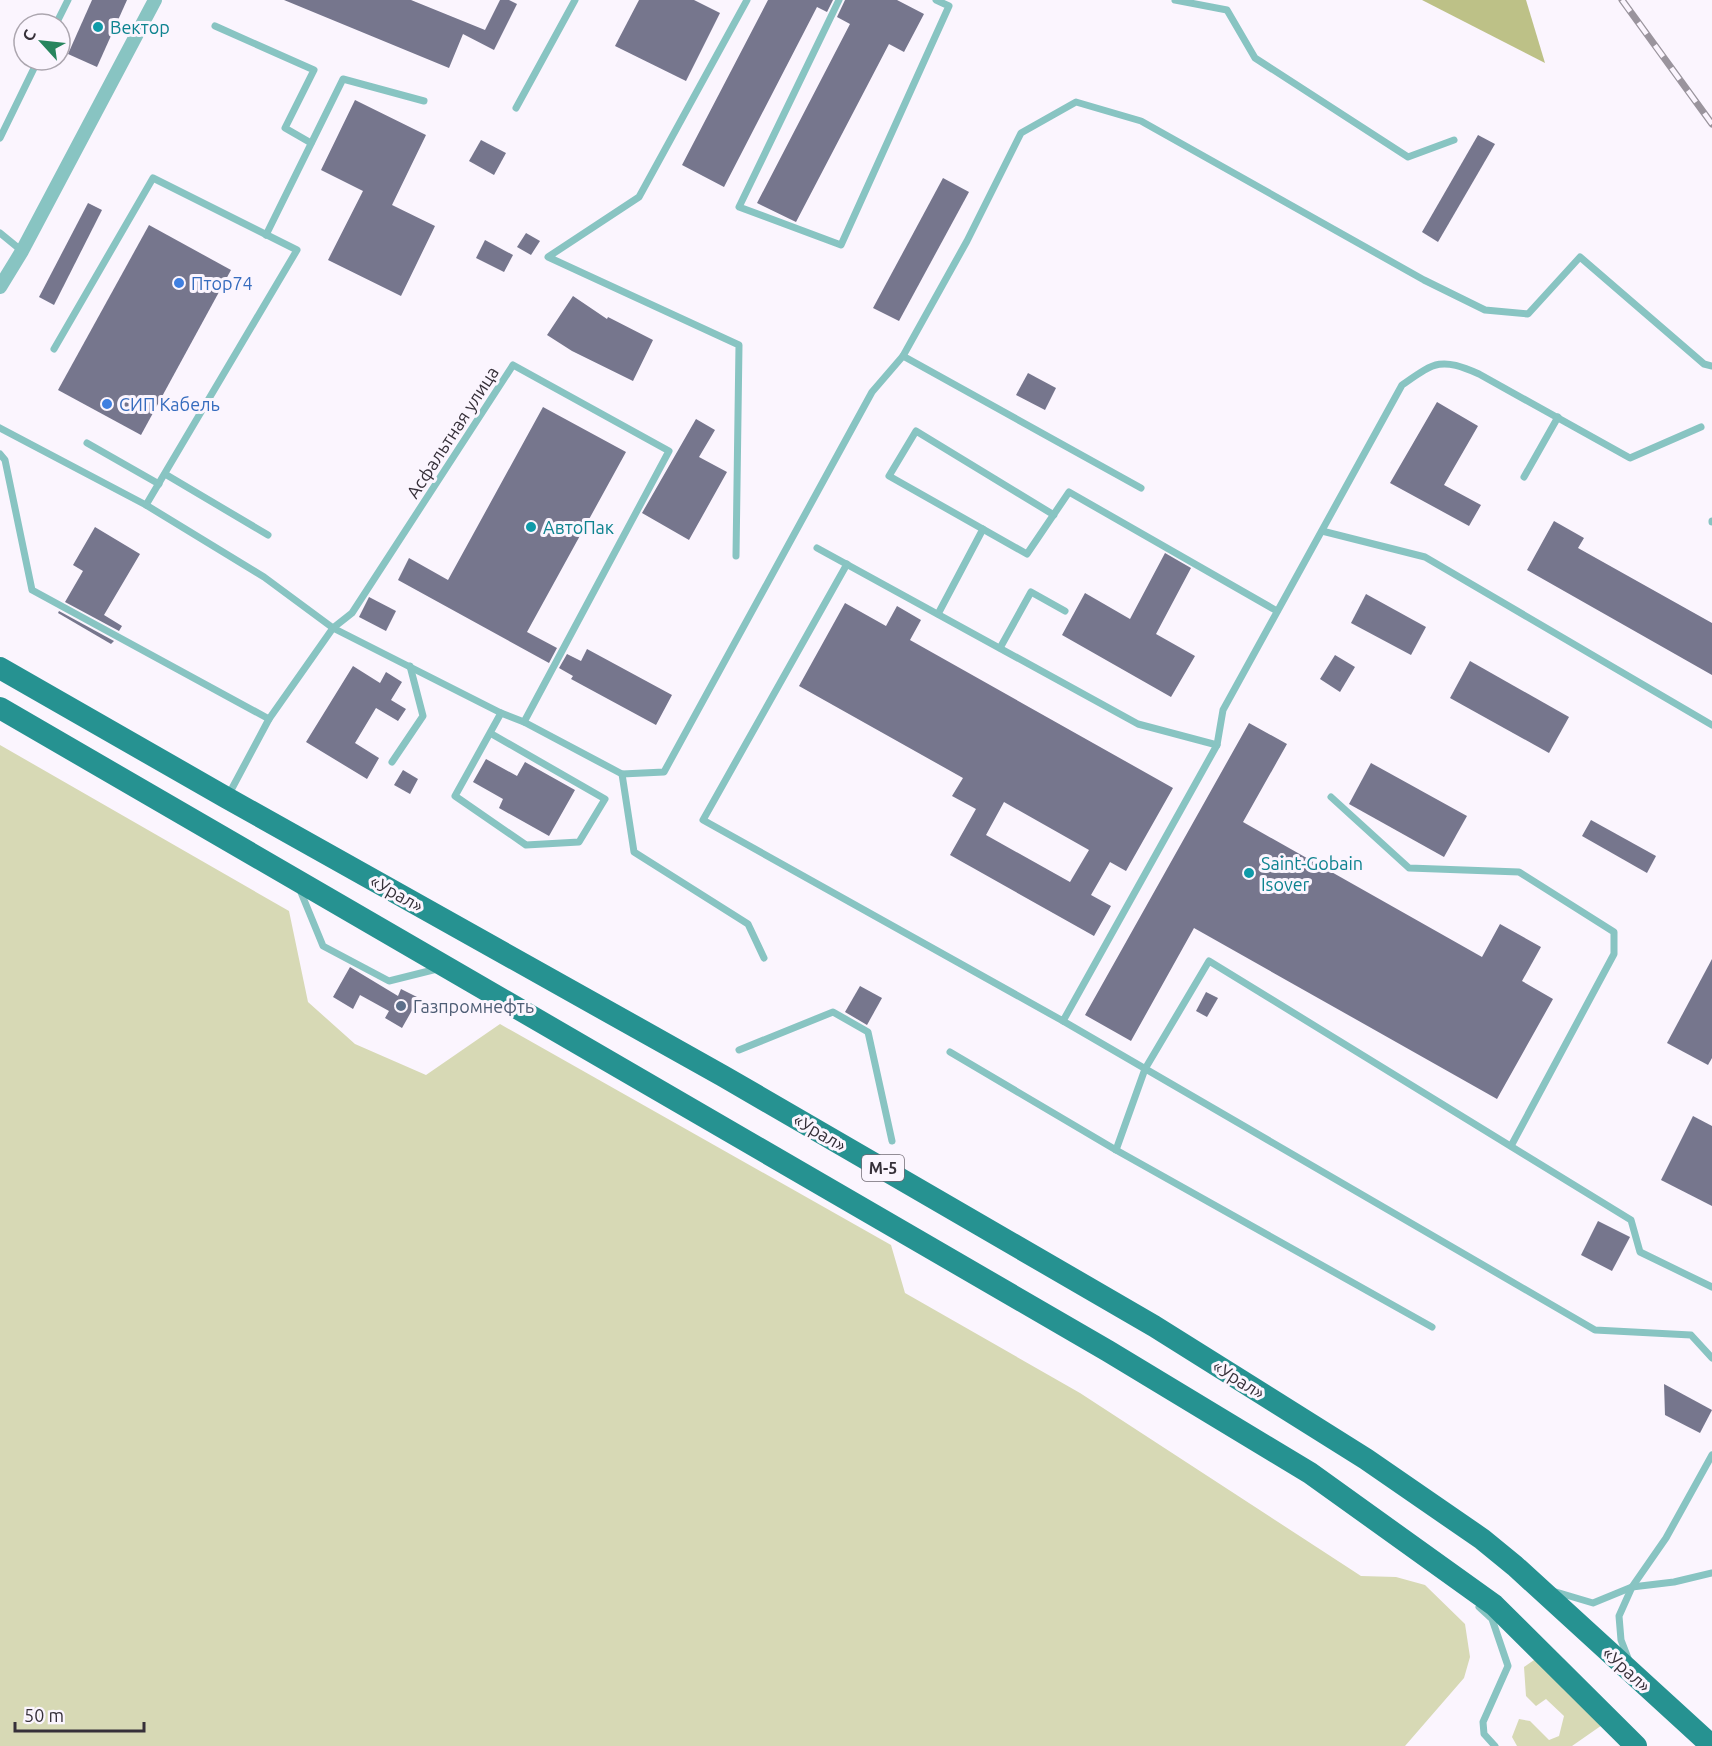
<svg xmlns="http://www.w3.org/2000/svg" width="1712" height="1746" viewBox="0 0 1712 1746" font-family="Ubuntu,sans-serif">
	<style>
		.green { fill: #d7d9b5 }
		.forest { fill: #bdc187 }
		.building { fill: #76768d; fill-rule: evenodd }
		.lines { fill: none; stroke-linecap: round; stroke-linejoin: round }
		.service { stroke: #88c4c2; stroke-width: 7 }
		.minor { stroke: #88c4c2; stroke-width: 14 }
		.primary { stroke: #269291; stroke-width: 22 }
		.rail-casing { stroke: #9a949d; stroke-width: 7 }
		.rail { stroke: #fbf5fe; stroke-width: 4.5; stroke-dasharray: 14; stroke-linecap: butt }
		.culture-dot { fill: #0f9aa8; stroke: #fbf5fe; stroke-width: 2 }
		.shop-dot { fill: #3f7fe0; stroke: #fbf5fe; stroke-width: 2 }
		.service-dot { fill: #5c6f8a; stroke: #fbf5fe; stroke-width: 2 }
		.labels { text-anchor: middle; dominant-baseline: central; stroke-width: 6; stroke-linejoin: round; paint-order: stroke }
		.shield { fill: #fbf5fe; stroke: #716b74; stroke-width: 1.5 }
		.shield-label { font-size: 16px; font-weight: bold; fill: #363039 }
		.culture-label { font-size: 18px; fill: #0d838f; stroke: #fbf5fe; text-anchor: start }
		.shop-label { font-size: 18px; fill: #366cbe; stroke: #fbf5fe; text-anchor: start }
		.street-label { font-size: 18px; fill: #363039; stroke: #fbf5fe }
		.service-label { font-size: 18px; fill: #4e5e75; stroke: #fbf5fe; text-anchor: start }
	</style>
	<rect width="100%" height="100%" fill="#fbf5fe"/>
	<g class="green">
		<path d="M0 745 289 911 308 1002 355 1044 426 1075 500 1024 891 1245 905 1293 1080 1393 1361 1576 1396 1577 1425 1585 1465 1624 1470 1657 1464 1678 1405 1746H0Z"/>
		<path d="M1537 1658 1605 1723 1572 1746H1517L1512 1737 1519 1719 1530 1721 1549 1740 1559 1736 1564 1716 1546 1699 1536 1706 1526 1696 1524 1667Z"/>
	</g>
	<path class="forest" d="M1422 0H1526L1545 63Z"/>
	<g class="building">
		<path d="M92 0H127L97 67 68 54Z"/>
		<path d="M284 0H411L485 30 500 0H509L517 4 494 50 463 34 449 68Z"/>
		<path d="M639 0H694L720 13 686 81 615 46Z"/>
		<path d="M768 0H833L827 12 817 7 724 187 682 165Z"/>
		<path d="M845 0H897L924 14 904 52 889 44 796 222 757 203 850 24 837 17Z"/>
		<path d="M355 100 426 135 392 205 435 226 401 296 328 260 363 191 321 170Z"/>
		<path d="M1478 135 1495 144 1438 242 1422 232Z"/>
		<path d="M481 140 506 153 494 175 469 161Z"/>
		<path d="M943 178 969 192 899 321 873 308Z"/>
		<path d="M88 203 102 210 54 305 39 297Z"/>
		<path d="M149 225 231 270 141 435 58 390Z"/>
		<path d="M526 233 540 241 531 255 517 247Z"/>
		<path d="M485 240 513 255 504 272 476 258Z"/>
		<path d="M573 296 607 319 608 317 653 340 633 381 572 351 547 335Z"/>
		<path d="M1028 373 1056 388 1045 410 1016 395Z"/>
		<path d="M1437 402 1478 426 1444 485 1481 505 1469 526 1390 483Z"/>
		<path d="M543 407 626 452 527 632 557 648 549 663 398 580 409 558 448 580Z"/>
		<path d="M696 419 715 430 699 457 727 472 689 540 642 513Z"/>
		<path d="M1554 521 1584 538 1578 548 1712 623V675L1527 570Z"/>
		<path d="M95 527 140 554 104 615 122 626 119 631 65 602 83 571 73 565Z"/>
		<path d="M1165 553 1191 568 1156 634 1195 656 1171 697 1062 635 1085 593 1130 619Z"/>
		<path d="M1366 594 1426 627 1411 655 1351 623Z"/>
		<path d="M369 597 396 611 386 631 359 617Z"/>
		<path d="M845 603 886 626 897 606 921 620 910 640 1173 788 1126 871 1110 862 1091 895 1111 906 1094 936 950 855 976 809 952 796 963 778 799 686ZM1004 802 1089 850 1070 882 986 835Z"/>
		<path d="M59 611 114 641 111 644 58 613Z"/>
		<path d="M587 649 672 695 656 725 571 679 573 676 559 668 567 654 581 661Z"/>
		<path d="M1335 655 1355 667 1340 692 1320 679Z"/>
		<path d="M1470 661 1569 717 1549 753 1450 698Z"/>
		<path d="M353 666 380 683 386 672 402 682 391 700 406 709 398 721 376 708 355 743 379 758 367 779 306 742Z"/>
		<path d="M1249 723 1287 744 1243 822 1482 957 1500 924 1541 947 1522 981 1553 999 1497 1099 1194 928 1131 1041 1085 1015Z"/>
		<path d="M486 759 517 776 525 762 575 790 549 836 499 808 503 799 473 782Z"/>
		<path d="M1371 763 1467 816 1444 857 1349 804Z"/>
		<path d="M403 770 418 779 410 794 394 785Z"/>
		<path d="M1591 820 1656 856 1647 873 1582 836Z"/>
		<path d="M1712 959V1058L1708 1065 1667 1043Z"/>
		<path d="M350 967 398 996 401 989 419 998 402 1028 385 1018 389 1011 360 995 353 1009 333 997Z"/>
		<path d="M860 986 882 998 867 1025 845 1012Z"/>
		<path d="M1206 992 1218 998 1207 1017 1196 1011Z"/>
		<path d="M1693 1116 1712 1126V1206L1661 1180Z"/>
		<path d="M1598 1221 1630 1237 1612 1271 1581 1255Z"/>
		<path d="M1664 1384 1712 1410 1700 1433 1665 1415Z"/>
	</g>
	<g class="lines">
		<g class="service">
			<path d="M839 0 739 207 841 245 949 6 936 0"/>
			<path d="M1175 0 1227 10 1255 58 1408 157 1454 140"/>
			<path d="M56 24 68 0"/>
			<path d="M215 26 314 70 285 128 311 143"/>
			<path d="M516 108 575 0"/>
			<path d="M0 138 38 60"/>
			<path d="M0 233 22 251"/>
			<path d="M266 235 343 79 424 101"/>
			<path d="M54 349 153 178 297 250 146 505"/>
			<path d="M903 356 1141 488"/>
			<path d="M0 428 146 505 264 577 333 628 501 713 524 722 622 774 664 772 872 392 903 356 967 241 1021 133 1076 102 1141 121 1424 280 1485 310 1528 314 1580 257 1704 364 1712 366"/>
			<path d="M87 443 159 484"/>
			<path d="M0 454 5 460 32 590 269 719"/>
			<path d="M165 474 268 535"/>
			<path d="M1524 477 1558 417"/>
			<path d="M1054 515 916 431 889 476 1027 554 1069 492 1277 611"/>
			<path d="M1712 521V522"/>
			<path d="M1322 531 1425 557 1712 725"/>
			<path d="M817 548 1138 724 1217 745"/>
			<path d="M736 556 739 345 548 257 639 197 747 0"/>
			<path d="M847 564 703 820 1063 1021 1217 745 1223 710 1402 385C1435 362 1440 357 1479 374L1630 458 1701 427"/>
			<path d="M938 614 983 529"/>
			<path d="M1000 648 1031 592 1065 611"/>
			<path d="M490 733 605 799 579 842 526 845 455 796 501 713"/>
			<path d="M392 762 423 716 410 666"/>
			<path d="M622 774 634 852 748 924 764 958"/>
			<path d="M229 794 269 719 333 628 352 613 513 365 669 451 524 722"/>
			<path d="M1331 797 1409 868 1519 872 1614 932V954L1511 1146"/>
			<path d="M300 890 323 946 389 981 437 969"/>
			<path d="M1063 1021 1595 1330 1691 1335 1712 1358"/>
			<path d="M739 1050 833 1012 868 1032 892 1141"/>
			<path d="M950 1052 1116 1150 1432 1327"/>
			<path d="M1116 1150 1145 1069 1209 961 1631 1220 1640 1252 1712 1287"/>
			<path d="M1556 1592 1593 1603 1632 1587 1674 1582 1712 1573"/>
			<path d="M1479 1607 1492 1619 1508 1666 1483 1722 1484 1734 1495 1746"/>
			<path d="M1628 1658 1621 1640 1619 1616 1632 1587 1666 1538 1712 1455"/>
		</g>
		<path class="minor" d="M0 287 22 251 155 0"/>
		<g class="primary">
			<path d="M0 668 227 798 723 1076 1154 1326 1366 1459 1482 1539 1515 1566 1712 1746"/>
			<path d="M0 708 1108 1351 1310 1473 1494 1605 1636 1746"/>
		</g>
		<g class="rail-casing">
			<path id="rail" d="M1622 0 1712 124"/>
		</g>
		<use href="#rail" class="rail"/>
	</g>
	<g class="culture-dot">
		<circle cx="98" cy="27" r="6"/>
		<circle cx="531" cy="527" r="6"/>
		<circle cx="1249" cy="873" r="6"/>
	</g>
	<g class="shop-dot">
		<circle cx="179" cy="283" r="6"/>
		<circle cx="107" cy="404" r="6"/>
	</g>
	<circle class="service-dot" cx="401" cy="1006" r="6"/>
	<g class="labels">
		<rect class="shield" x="862" y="1155" width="42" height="26" rx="4.5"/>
		<g class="shield-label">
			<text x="883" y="1168">М-5</text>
		</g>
		<g class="culture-label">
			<text x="110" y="27">Вектор</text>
			<text x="543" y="527">АвтоПак</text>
			<text x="1261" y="863">Saint-Gobain<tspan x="1261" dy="21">Isover</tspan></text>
		</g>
		<g class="shop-label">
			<text x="191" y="283">Птор74</text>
			<text x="119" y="404">СИП Кабель</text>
		</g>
		<g class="street-label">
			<text transform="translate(452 432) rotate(-57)">Асфальтная улица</text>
			<text transform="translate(397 893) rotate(29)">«Урал»</text>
			<text transform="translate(820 1132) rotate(30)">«Урал»</text>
			<text transform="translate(1239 1379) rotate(32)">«Урал»</text>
			<text transform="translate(1627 1669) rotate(42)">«Урал»</text>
		</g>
		<g class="service-label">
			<text x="413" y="1006">Газпромнефть</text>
		</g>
	</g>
	<g transform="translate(42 42) rotate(297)"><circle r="28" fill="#fbf5fe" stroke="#aca6af" stroke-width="1.5"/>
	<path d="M0-4.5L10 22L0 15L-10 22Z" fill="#27855d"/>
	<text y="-9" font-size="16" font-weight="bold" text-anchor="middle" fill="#363039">С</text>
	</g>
	<path d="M15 1722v9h129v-9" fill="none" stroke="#363039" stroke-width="3"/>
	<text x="24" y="1722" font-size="18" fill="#363039" stroke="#fbf5fe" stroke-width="4.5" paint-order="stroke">50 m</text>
</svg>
